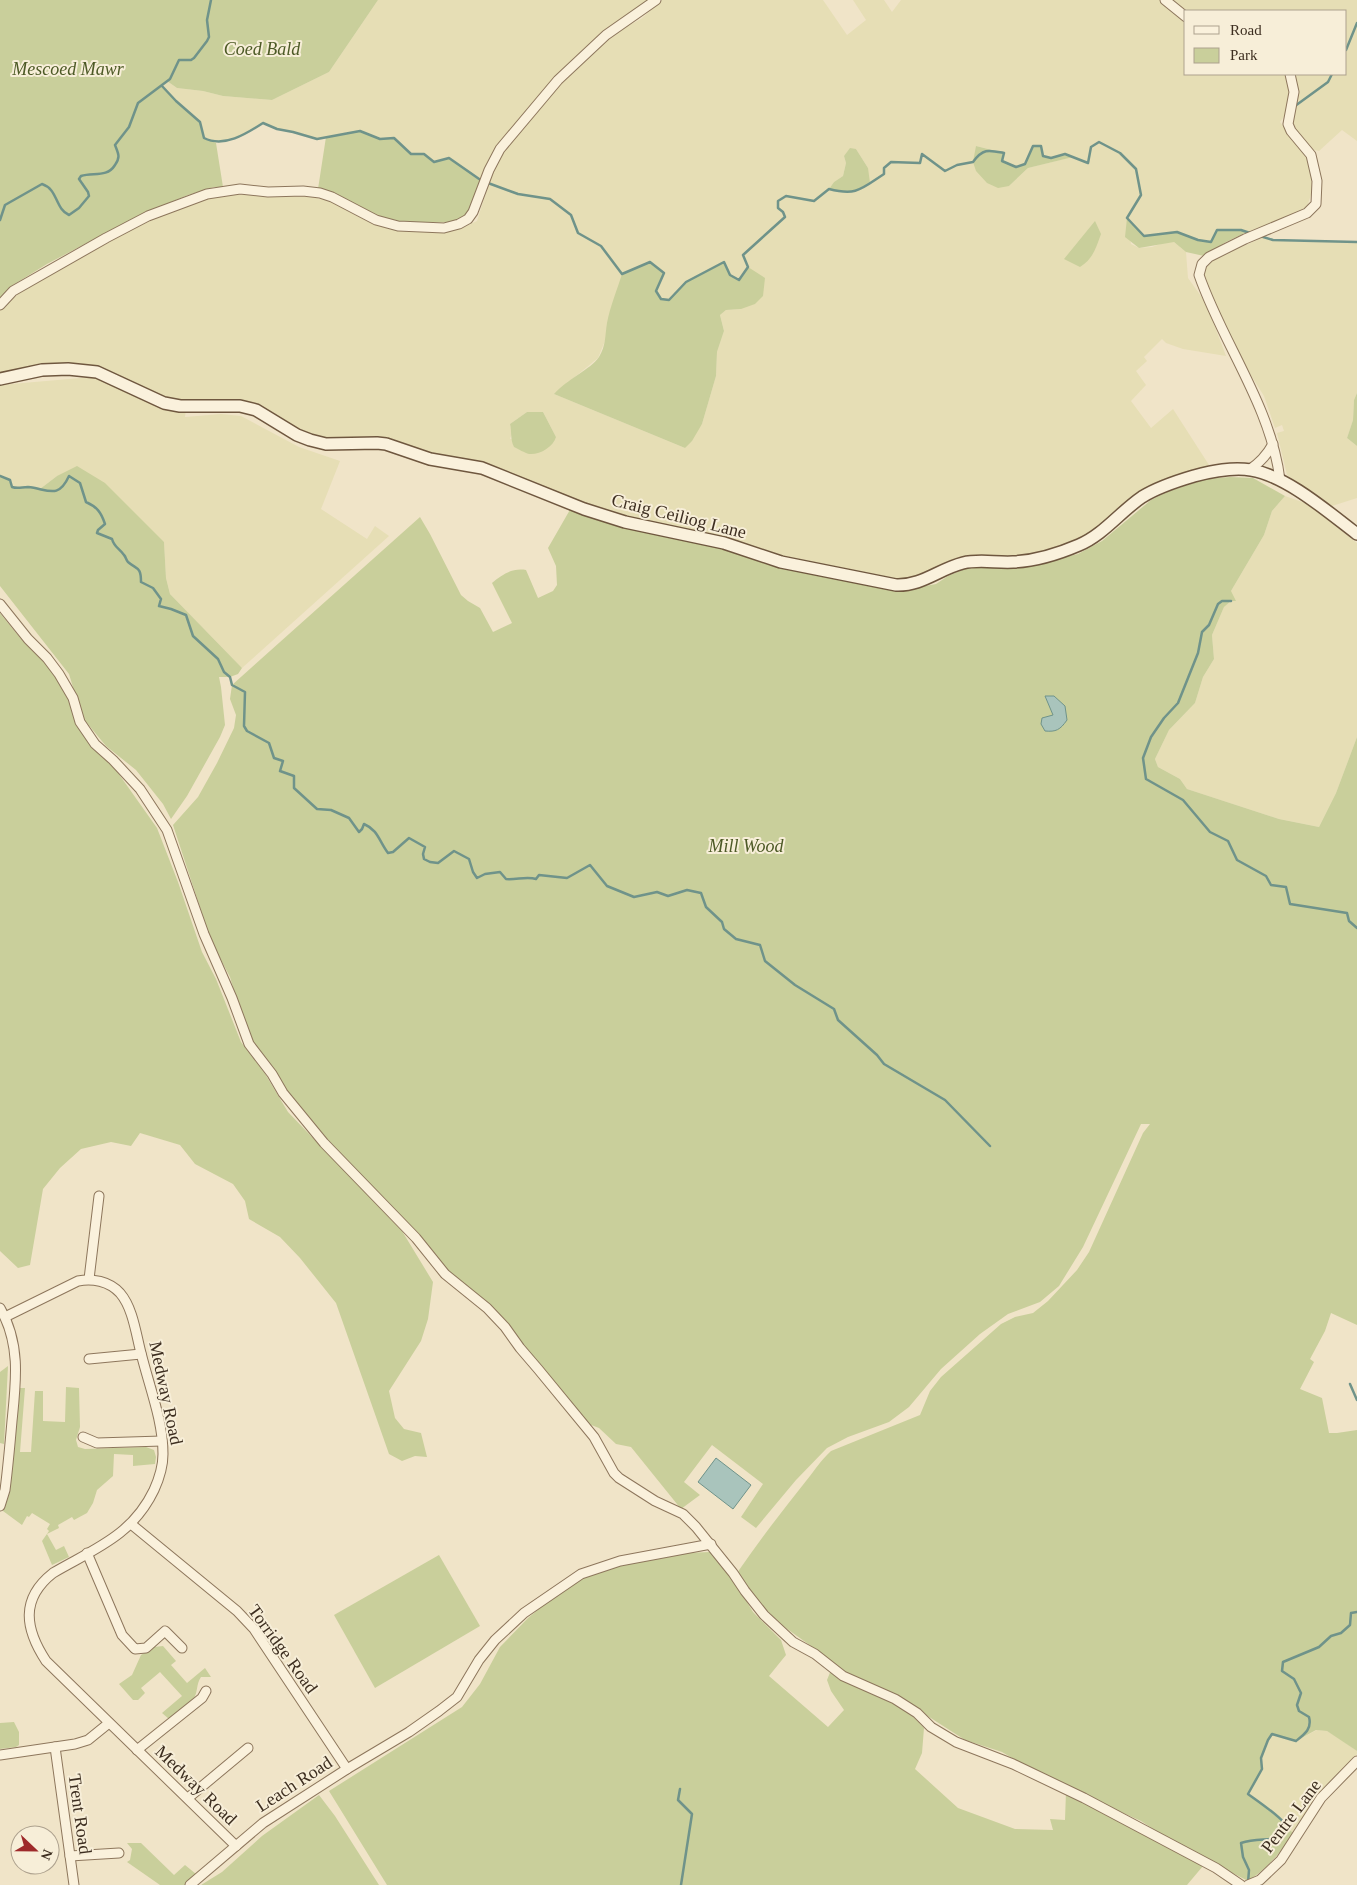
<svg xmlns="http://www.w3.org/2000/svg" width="1357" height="1885" viewBox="0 0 1357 1885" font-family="Georgia,serif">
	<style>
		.farmland { fill: #e6deb5; fill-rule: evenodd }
		.green { fill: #c9cf9b }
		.water { fill: #a9c4bc; stroke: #6f938a }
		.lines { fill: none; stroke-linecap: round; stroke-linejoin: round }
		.stream { stroke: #6f938a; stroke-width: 2.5 }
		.street-casing { stroke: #8d765c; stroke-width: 11 }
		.secondary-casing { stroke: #6f573f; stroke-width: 14 }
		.street { stroke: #faf1dc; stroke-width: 9 }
		.secondary { stroke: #faf1dc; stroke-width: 11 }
		.labels { text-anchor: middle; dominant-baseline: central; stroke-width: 4; stroke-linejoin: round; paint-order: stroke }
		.park-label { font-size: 18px; font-style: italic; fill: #4d5a26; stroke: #f7eed8 }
		.street-label { font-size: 18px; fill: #3d2e20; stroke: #f7eed8 }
	</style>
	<rect width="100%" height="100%" fill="#f0e4c8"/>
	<g class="farmland">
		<path d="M378 0H652L619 21 522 117 492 154 485 167 481 180 477 179 471 172 459 166 449 158 434 162 424 154H411L394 138 380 139 360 131 317 139 293 132 277 129 263 123 243 136 216 143 209 141 204 138 200 122 176 101 162 86 167 81 177 88 203 91 223 96 272 100 329 72Z"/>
		<path d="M662 0H823L847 35 866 20 853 0H884L892 12 901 0H1162L1186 20V74H1288L1291 85 1290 100 1286 114 1280 122 1306 154 1314 185 1307 207 1300 212 1247 232 1241 230 1211 242 1198 240 1177 232 1144 236 1128 219 1131 244 1139 248 1152 247 1166 242H1174L1186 252 1188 278 1206 303 1226 356 1183 349 1166 343 1162 339 1144 357 1147 361 1136 371 1146 385 1131 401 1151 428 1173 409 1209 465 1153 485 1134 495 1108 520 1083 538 1069 544 1034 554 1005 557 967 556 908 580 887 579 775 557 675 529 670 524 656 526 427 454 384 438 374 436 332 439 314 437 246 403 229 400 202 401 172 399 148 392 108 372 0 375V310L19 293 82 254 157 216 216 195H313L319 199 329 200 357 216 370 221 437 230 460 229 477 221 489 183 502 151 561 83 567 79 587 57 618 31 641 19ZM976 146 1004 153 1002 161 1016 167 1043 156 1051 158 1065 154 1072 157 1028 168 1009 186ZM856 149 868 168 829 189 834 182 843 176 846 163 844 156ZM724 262 730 275 739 280 741 309 726 310 720 315 724 331 717 352 716 376 702 424 685 448 554 394 598 358 607 336V324L656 291 661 299 669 300 686 282ZM527 412H543L556 437 510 439 512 433 510 424Z"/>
		<path d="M1170 0H1357V141L1342 130 1319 151 1310 149 1293 129 1291 120 1293 74H1346V11H1186Z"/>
		<path d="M1264 237 1273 240 1306 242H1357V393L1354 400 1353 420 1347 438 1357 446V498L1332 506 1321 501 1287 475 1277 433 1284 431 1282 425 1275 428 1264 396 1233 347 1202 274 1205 268 1214 259Z"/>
		<path d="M92 377 166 408H186L185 417 221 414 241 416 299 447 340 461 321 509 367 539 375 526 389 536 242 668 170 594 166 578 164 542 57 476 40 489H34L28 487 18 489 12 487 10 480 0 476V385Z"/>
		<path d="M1285 496 1308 504 1357 543V737L1336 793 1319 827 1279 819 1187 789 1180 779 1158 767 1155 759 1169 730 1195 703 1203 677 1214 659 1212 635 1224 607 1231 601V591L1264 535 1272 511Z"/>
		<path d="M1317 1730 1327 1731 1339 1738 1357 1751V1754L1339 1776 1323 1789 1294 1833 1286 1828 1284 1822 1273 1814 1265 1805 1248 1794 1262 1769 1261 1758 1268 1740 1272 1734 1296 1741Z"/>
	</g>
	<g class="green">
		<path d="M0 0H378L329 72 272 100 223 96 203 91 177 88 167 81 162 86 176 101 200 122 204 138 216 143 223 187H214L188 195 138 216 47 264 13 285 0 299Z"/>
		<path d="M360 131 380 139 394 138 411 154H424L434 162 449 158C456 164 465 167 471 172 475 175 476 178 481 180L469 212 457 222 405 223 377 217 318 189 326 137Z"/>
		<path d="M976 146 1004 153 1002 161 1016 167 1025 164 1033 146H1041L1043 156C1057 160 1059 152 1073 157L1028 168 1009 186 998 188 987 183 976 171 973 162Z"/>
		<path d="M850 148 856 149 868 168 870 183C853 194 848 194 829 189L834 182 843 176 846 163 844 156Z"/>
		<path d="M1127 218 1144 236 1177 232 1198 240 1211 242 1217 230H1241L1247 232 1226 242 1204 256 1186 252 1174 242 1139 248 1125 237Z"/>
		<path d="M1095 221 1101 234C1096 248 1093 259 1080 267L1064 259Z"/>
		<path d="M650 262 664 273 656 291 661 299 669 300 686 282 724 262 730 275 739 280 748 267 765 278 763 296 755 304 741 309 726 310 720 315 724 331 717 352 716 376 702 424 692 441 685 448 554 394C566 380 591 369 599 357 606 346 605 335 607 323 610 307 617 290 622 274Z"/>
		<path d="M1357 393V446L1347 438 1353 420 1354 400Z"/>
		<path d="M527 412H543L556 437C553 447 540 455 529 454 525 453 518 449 514 447 510 439 512 432 510 424Z"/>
		<path d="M77 466 105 483 164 542 166 578 170 594 242 668 238 674 230 677H219L221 687 225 725 220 737 187 796 171 819 163 804 136 770 106 746 82 717 69 674 0 586V476L10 480 12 487 18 489 28 487 40 489 57 476Z"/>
		<path d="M1230 477 1253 478 1285 496 1272 511 1264 535 1231 591 1236 601H1231L1224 607 1212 635 1214 659 1203 677 1195 703 1169 730 1155 759 1158 767 1180 779 1187 789 1279 819 1319 827 1336 793 1357 737V1325L1331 1313 1325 1331 1310 1359 1314 1362 1300 1389 1322 1398 1329 1433H1337L1357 1430V1751L1327 1731 1316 1730 1296 1741 1272 1734 1268 1740 1261 1758 1262 1769 1248 1794 1265 1805 1273 1814 1284 1822 1286 1828 1294 1833C1281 1852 1268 1868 1248 1881L1173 1842 1141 1821 1072 1790 1029 1768 1002 1752 965 1740 895 1695 848 1675 825 1656 783 1626 753 1597 737 1573C759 1541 782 1511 806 1481 815 1470 821 1460 831 1451L920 1415 930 1391 941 1377 1001 1324 1015 1317 1033 1313 1048 1301 1077 1270 1089 1252 1143 1133 1150 1124H1141L1083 1247 1059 1286 1040 1302 1008 1314 980 1334 941 1369 909 1407 889 1422 848 1437 827 1448 796 1480 756 1528 741 1517 763 1484 712 1445 684 1482 700 1495 681 1509 631 1447 616 1444 599 1428 586 1423 516 1337 513 1330 448 1273 414 1229 328 1140 293 1099 252 1040 240 1011 230 977 211 941 173 825 198 797 217 763 234 728 236 715 230 699 232 685 420 517 430 534 461 595 468 601 480 608 493 632 512 623 492 583C503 574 512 568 526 570L538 598 553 591 557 585 556 566 548 548 571 508 904 590 936 584 948 576 965 569 983 567 1018 568 1078 554 1102 541 1151 500 1167 492 1206 479Z"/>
		<path d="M0 613 21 639 51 669 70 699 80 729 86 739 116 770 157 828 178 882 202 952 216 979 241 1042 264 1072 288 1112 402 1231 433 1282 428 1319 421 1341 389 1391 395 1418 404 1429 421 1433 427 1457 415 1456 402 1461 389 1454 336 1303 300 1258 280 1237 249 1219 245 1201 233 1184 195 1164 180 1145 140 1133 131 1146 111 1142 81 1149 60 1168 43 1189 30 1265 18 1268 0 1251Z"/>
		<path d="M8 1366 4 1444 0 1443V1372Z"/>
		<path d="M66 1387 79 1388 80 1427 76 1440 78 1447 85 1449 146 1447 154 1450 156 1457 155 1464 133 1466V1455L114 1454 113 1476 97 1490 93 1503 87 1513 74 1520 72 1517 58 1525 59 1528 47 1534 56 1550 64 1546 69 1557 52 1565 42 1541 49 1531 47 1529 50 1524 32 1513 29 1517 27 1516 22 1525 3 1511 12 1469 20 1388H25L20 1452H31L35 1391H43V1421L65 1422Z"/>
		<path d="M710 1552 732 1577 753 1612 781 1640 786 1655 769 1676 828 1727 844 1710 831 1691 827 1680 831 1670C862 1686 902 1700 924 1728L922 1753 915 1769 958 1808 1015 1829 1053 1830 1050 1819 1065 1820 1066 1792 1203 1866 1187 1885H387L329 1791 462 1707 480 1684 500 1647 528 1618 581 1574 662 1554Z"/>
		<path d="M439 1555 480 1626 375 1688 334 1615Z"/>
		<path d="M163 1646 176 1661 171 1665 187 1683 205 1668 211 1677H201C196 1684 198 1692 194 1698L169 1719 162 1713 182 1696 160 1672 141 1688 145 1693 138 1700H133L119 1684 132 1675 141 1655 154 1647Z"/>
		<path d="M14 1722 19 1732V1745L16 1747 0 1749V1723Z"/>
		<path d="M319 1795 335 1816 379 1885H201L222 1872 262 1836Z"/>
		<path d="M127 1843H141L174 1875 185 1865 196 1874 185 1885H160L127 1862 130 1860 132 1849Z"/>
	</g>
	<g class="water">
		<path d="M1045 696H1054L1065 706 1067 720C1060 730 1056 732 1045 731L1041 724 1042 718 1053 715Z"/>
		<path d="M716 1458 751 1485 733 1509 698 1482Z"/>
	</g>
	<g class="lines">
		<g class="stream">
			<path d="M1346 50 1357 23"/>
			<path d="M162 86 176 101 200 122 204 138C224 148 246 134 263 123L277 129 293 132 317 139 360 131 380 139 394 138 411 154H424L434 162 449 158 482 181"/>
			<path d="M1295 106 1328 82 1332 74"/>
			<path d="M488 183 518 194 550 199 571 215 578 233 601 246 622 274 650 262 664 273 656 291 661 299 669 300 686 282 724 262 730 275 739 280 748 267 743 255 785 217 783 212 778 208V201L786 196 814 201 829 189C857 196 861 189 884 174V168L891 162 920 163 922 154 945 171 957 165 973 162C983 148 989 150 1004 153L1002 161 1016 167 1025 164 1033 146H1041L1043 156 1051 158 1065 154 1088 163 1091 147 1099 142 1120 153 1136 169 1141 195 1127 218 1144 236 1177 232 1198 240 1211 242 1217 230H1241L1250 233"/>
			<path d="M0 220 5 205 42 184C58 189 55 209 69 215L79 208 89 196 88 192 79 179 81 176C93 172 107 178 115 165 121 157 118 153 115 145L129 127 138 103 170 79 179 60H191L194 58 207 41 209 37 207 20 211 0"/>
			<path d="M1260 236 1273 240 1357 242"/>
			<path d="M0 476 10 480 12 487C18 489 22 487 28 487 48 489 58 500 69 476L80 483 86 502C97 507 101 512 105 524L98 530 97 533 112 539C114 547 119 548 124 555 126 557 126 560 128 562 137 570 141 566 141 582L153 588 161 599 159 606 171 609 186 615 193 636 218 659 224 672 230 677 232 685 245 692 244 726 247 731 269 743 274 758 283 761 280 771 294 776V788L317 809 331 810 349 818 359 832 362 829 364 824C378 830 379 841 388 853L393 852 409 838 425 847 423 854 424 859 430 862 438 863 454 851 469 859 473 872 477 878 485 874 500 872 506 879C516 880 527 876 536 879L539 875 567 878 590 865 607 886 634 897 657 892 668 896 687 890 701 893 706 907 722 922 724 929 736 939 760 945 765 961 795 985 834 1009 838 1020 877 1055 884 1064 945 1100 990 1146"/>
			<path d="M1231 601H1222L1218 604 1209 625 1202 632 1198 653 1178 703 1164 718 1151 737 1143 758 1146 779 1183 800 1210 832 1228 841 1237 860 1266 876 1271 885 1286 887 1290 904 1347 913 1349 921 1357 928"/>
			<path d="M1350 1384 1357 1400"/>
			<path d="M680 1789 678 1800 692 1814 681 1885"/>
			<path d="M1248 1883 1249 1870 1243 1857 1241 1843C1256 1838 1268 1841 1283 1837 1284 1833 1286 1829 1285 1825 1284 1819 1255 1799 1248 1794L1262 1769 1261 1758 1268 1740 1272 1734 1296 1741C1305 1734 1312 1729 1309 1717L1299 1711 1297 1705 1301 1693 1294 1679 1282 1671 1283 1662 1319 1647 1331 1636 1341 1633 1350 1625 1351 1613 1357 1612"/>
		</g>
		<g class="street-casing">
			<g id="street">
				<path d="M1165 0 1186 17"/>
				<path d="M0 305 13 291 106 238 148 216 207 194 240 189 268 192 303 191 320 193 332 197 376 220 398 226 444 228 459 224 468 219 473 212 489 170 500 149 558 80 606 35 656 0"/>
				<path d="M1249 470C1260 463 1267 455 1273 444"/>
				<path d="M1280 480C1271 406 1223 344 1199 275L1202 264 1209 257 1245 239 1307 213 1316 204 1317 181 1311 155 1291 131 1288 124 1294 92 1290 74"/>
				<path d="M0 604 28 639 47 658 59 674 73 698 80 722 95 744 113 760 140 789 167 830 204 934 232 998 249 1044 272 1074 283 1093 324 1143 416 1238 445 1274 487 1308 505 1327 520 1348 538 1369 594 1437 614 1473 619 1478 655 1501 683 1514 696 1527 733 1573 745 1591 764 1615 793 1642 815 1654 843 1676 895 1699 917 1713 931 1727 956 1742 1013 1764 1084 1798 1216 1868 1241 1885"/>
				<path d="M89 1279 99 1196"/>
				<path d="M0 1308C21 1344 16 1382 12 1421 10 1444 8 1467 5 1490L0 1506"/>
				<path d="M5 1317 78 1281C92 1278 109 1281 120 1293 133 1308 136 1334 141 1353 149 1386 163 1420 163 1454 163 1466 159 1479 154 1490 132 1536 94 1549 53 1573 20 1599 25 1629 46 1661L236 1846"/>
				<path d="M89 1359 141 1354"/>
				<path d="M83 1437 97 1443 162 1441"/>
				<path d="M131 1524 237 1611 254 1629 347 1769"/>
				<path d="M87 1553 122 1635 135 1649 146 1648 165 1631 182 1648"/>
				<path d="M55 1747 74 1885"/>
				<path d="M137 1750 202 1698 206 1691"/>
				<path d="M0 1755 75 1744 88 1740 109 1723"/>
				<path d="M188 1798 248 1748"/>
				<path d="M70 1856 119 1853"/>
				<path d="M190 1885 263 1823 347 1769 409 1732 439 1711 457 1697 479 1660 495 1640 524 1613 581 1574 620 1561 711 1544"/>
				<path d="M1248 1885 1260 1880 1281 1860 1321 1798 1357 1761"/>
			</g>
		</g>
		<g class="secondary-casing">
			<path id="secondary" d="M0 379 42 370 68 369 97 372 164 403 180 406H240L256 410 297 435 310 440 326 444 377 443 386 444 430 459 482 468 584 509 625 522 724 543 781 562 896 585C922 586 939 569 963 563 979 559 996 563 1013 562 1035 561 1058 554 1079 545 1103 535 1120 512 1142 497 1158 487 1177 481 1194 476 1213 471 1232 467 1251 470 1287 476 1328 512 1357 534"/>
		</g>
		<use href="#street" class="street"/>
		<use href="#secondary" class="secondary"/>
	</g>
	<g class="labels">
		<g class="park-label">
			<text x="262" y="49">Coed Bald</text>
			<text x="68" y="69">Mescoed Mawr</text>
			<text x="746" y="846">Mill Wood</text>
		</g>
		<g class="street-label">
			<text transform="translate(679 516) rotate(14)">Craig Ceiliog Lane</text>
			<text transform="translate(166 1393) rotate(78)">Medway Road</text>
			<text transform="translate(283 1649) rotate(54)">Torridge Road</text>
			<text transform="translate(294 1784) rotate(-33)">Leach Road</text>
			<text transform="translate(196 1785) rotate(44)">Medway Road</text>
			<text transform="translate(80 1814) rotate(82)">Trent Road</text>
			<text transform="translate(1291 1816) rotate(-53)">Pentre Lane</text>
		</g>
	</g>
	<rect x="1184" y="10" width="162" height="65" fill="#f7eed8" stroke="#ada18e"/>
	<rect x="1194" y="26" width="25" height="8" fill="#faf1dc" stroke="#ada18e"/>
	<text x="1230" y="35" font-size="15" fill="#3d2e20">Road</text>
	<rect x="1194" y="48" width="25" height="15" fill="#c9cf9b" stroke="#ada18e"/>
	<text x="1230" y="60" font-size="15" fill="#3d2e20">Park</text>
	<g transform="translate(35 1850) rotate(112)"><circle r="24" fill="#f7eed8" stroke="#ada18e"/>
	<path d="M0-4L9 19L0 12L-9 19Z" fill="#9e2a2b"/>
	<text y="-8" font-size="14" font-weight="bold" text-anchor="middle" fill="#3d2e20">N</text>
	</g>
</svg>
